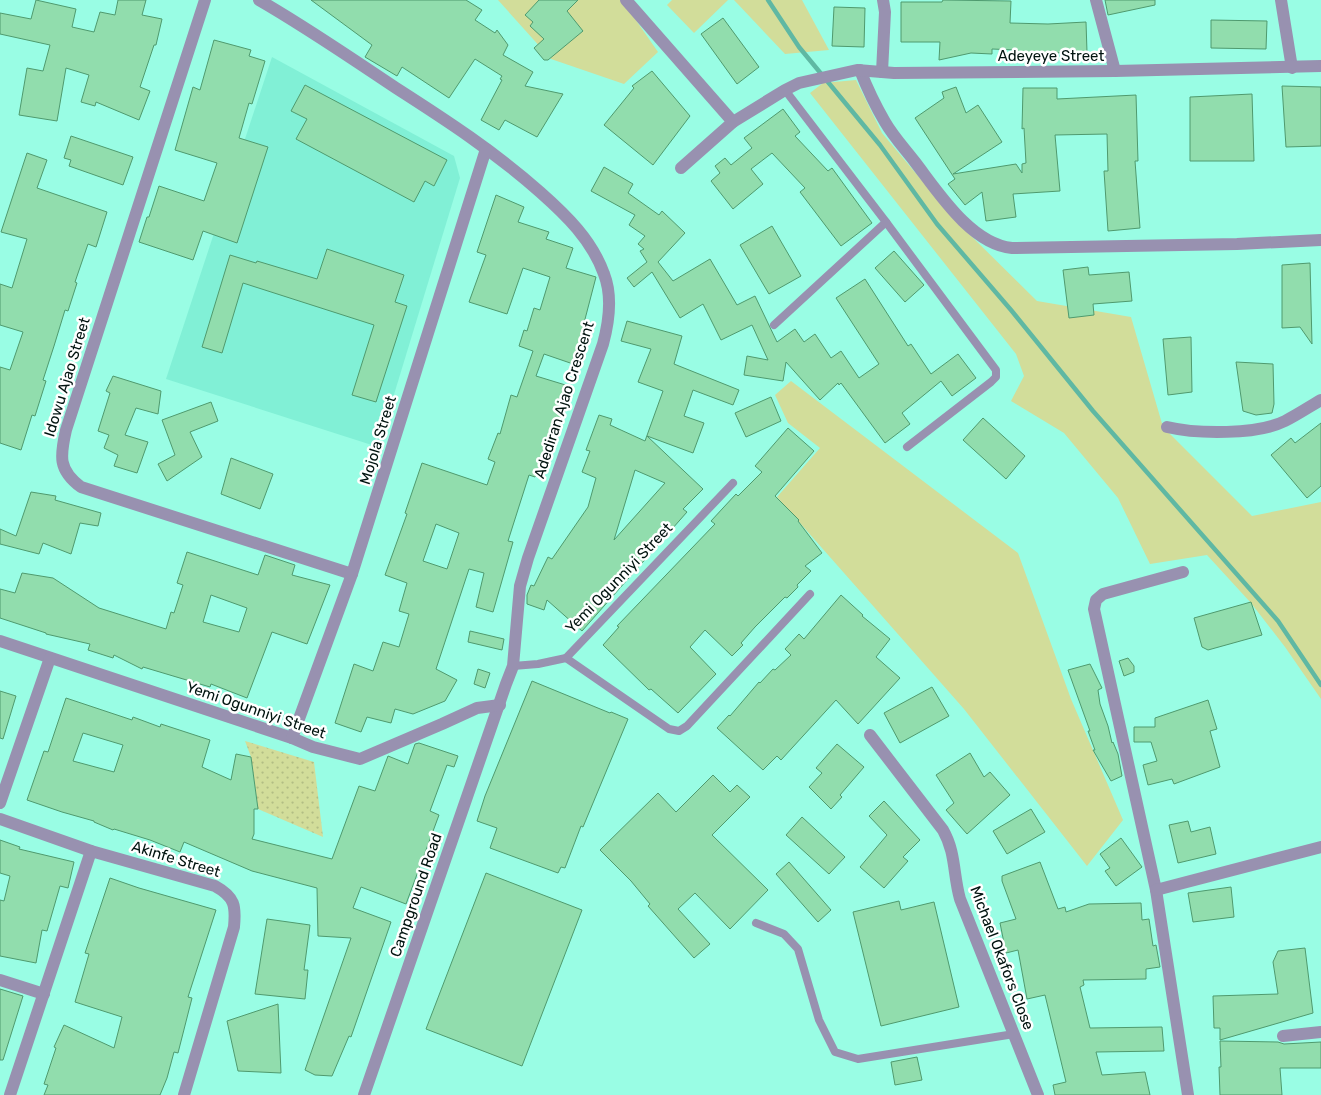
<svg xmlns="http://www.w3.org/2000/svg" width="1321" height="1095" viewBox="0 0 1321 1095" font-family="Rubik,sans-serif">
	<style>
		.built { fill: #81f0d6 }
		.green { fill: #d2dd9a }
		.park { fill: url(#park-dots) }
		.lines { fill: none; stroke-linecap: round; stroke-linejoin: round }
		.stream { stroke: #5fb8a3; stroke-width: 4.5 }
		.building { fill: #91ddad; stroke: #4f9a6e; fill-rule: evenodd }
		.lane { stroke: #9891b0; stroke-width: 8 }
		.street { stroke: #9891b0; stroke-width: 12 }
		.labels { text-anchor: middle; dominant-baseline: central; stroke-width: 5; stroke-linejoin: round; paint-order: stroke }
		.street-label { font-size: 15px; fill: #01130f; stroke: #fff }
	</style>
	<defs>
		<pattern id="park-dots" width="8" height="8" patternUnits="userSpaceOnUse" patternTransform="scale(1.25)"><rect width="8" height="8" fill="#d2dd9a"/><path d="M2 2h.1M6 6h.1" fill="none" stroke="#b2bd84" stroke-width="1.8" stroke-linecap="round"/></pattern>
	</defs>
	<rect width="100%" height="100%" fill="#99fde4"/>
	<path class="built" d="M272 57 454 156 460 178 378 447 166 379Z"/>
	<g class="green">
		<path d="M498 0H622L658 52 624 84 551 59Z"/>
		<path d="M672 0H728L694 33 667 5Z"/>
		<path d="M734 0H802L829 50 785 54Z"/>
		<path d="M856 80 882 133 955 220 1037 301 1131 317 1163 427 1252 516 1321 502V699L1285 647 1251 603 1207 555 1150 564 1118 498 1064 433 1011 401 1024 376 1016 354 810 93 823 83Z"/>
		<path d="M791 381 1018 553 1071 699 1123 820 1087 866 964 709 777 497 820 448 788 423 775 395Z"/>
	</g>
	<path class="park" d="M245 741 314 762 323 837 258 809 251 757Z"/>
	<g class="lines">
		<path class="stream" d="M768 0 799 47 880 145 937 224 1011 310 1093 411 1278 621 1321 685"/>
	</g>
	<g class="building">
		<path d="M36 0 76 9 72 27 94 32 100 12 115 15 118 0H146L142 15 162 19 156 45H154L140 87 150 91 139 120 96 102 95 106 81 102 89 75 66 68 57 121 19 115 27 68 43 71 50 45 0 34V13L31 19Z"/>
		<path d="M311 0H466L482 10 475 20 495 33 497 30 508 45 503 55 533 72 525 86 563 94 537 137 505 120 499 130 481 120 502 80 500 79 502 76 475 59 449 98 402 67 397 76 365 57 372 45Z"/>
		<path d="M539 0H578L567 11 583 31 548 60H544L534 48 544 39 530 26 533 22 525 15Z"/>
		<path d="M943 0 1011 1 1010 23 1048 24 1086 22 1087 52 1016 54V50L992 49V54L971 53 939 60 940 42H901V2H942Z"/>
		<path d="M1105 0H1155V5L1108 15Z"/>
		<path d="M834 7 865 8 864 47 832 46Z"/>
		<path d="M723 18 759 67 737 84 701 34Z"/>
		<path d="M1211 20 1267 21 1266 49 1211 48Z"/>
		<path d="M214 40 251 50 249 56 265 61 252 104 249 103 239 138 268 147 237 243 203 231 193 260 139 242 147 217H149L159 186 204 201 217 163 175 150 193 87 200 90Z"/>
		<path d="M652 71 690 116 653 165 604 125 634 88 632 86Z"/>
		<path d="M305 85 447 160 434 186 425 181 414 202 296 139 307 119 291 111Z"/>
		<path d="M1282 86 1321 87V146L1286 147Z"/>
		<path d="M956 87 966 113 978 105 1002 142 953 174 1016 164 1022 173V164L1026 163 1024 128 1022 129 1023 88H1057V99L1136 95 1138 161H1135L1140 228 1108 231 1104 171H1108L1107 134 1055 135 1060 191 1013 194 1016 217 986 221 982 192 965 205 948 184 955 179 915 118 944 98 942 92Z"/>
		<path d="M1252 94 1254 161H1190V97Z"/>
		<path d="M783 109 800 132 795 136 828 171 832 168 872 223 841 246 800 192 805 188 772 153 751 169 763 184 733 209 711 181 720 173 715 166 725 158 731 165 752 148 744 138Z"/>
		<path d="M71 136 133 157 123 185 69 166 71 160 64 158Z"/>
		<path d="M27 153 47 160 37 188 107 212 96 247 88 244 75 282 77 283 68 311 65 310 54 346 43 380 46 381 35 416 32 415 21 450 0 443V367L10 370 23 332 0 325V284L12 288 27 239 1 232Z"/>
		<path d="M604 167 633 184 628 193 659 215 662 211 685 233 658 262 673 281 710 259 737 305 755 296 777 342 795 329 804 342 815 334 831 358 841 351 859 378 879 364 836 298 865 279 908 346 911 344 931 374 958 354 976 378 952 396 941 381 902 413 910 424 885 443 841 383 839 385 838 383 820 400 786 362 783 381 744 375 747 356 768 360 752 325 721 340 703 304 680 318 652 272 634 287 627 278 647 262 640 251 644 249 638 244 645 236 629 225 635 215 591 191Z"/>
		<path d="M496 195 524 207 518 222 549 232 546 239 573 248 566 268 596 277 584 323 587 324 579 349 585 351 579 366 544 354 536 376 572 387 555 445 548 443 535 477 529 475 508 541 513 542 493 612 476 607 484 573 469 569 436 669 457 680 445 701 413 714 395 709 391 723 367 717 361 732 335 723 354 664 373 671 383 642 399 647 409 614 399 611 407 583 385 575 407 514 405 513 422 463 487 485 495 462 488 459 498 433 500 434 511 395 517 397 533 351 519 346 524 330 527 331 534 308 540 310 550 277 523 268 507 314 469 302 486 255 477 252ZM436 524 459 533 447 569 423 561Z"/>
		<path d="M772 226 801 276 769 294 740 245Z"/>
		<path d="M327 249 404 275 395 302 407 306 376 402 352 395 374 325 243 283 222 353 202 347 230 255 256 263 257 261 317 279Z"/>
		<path d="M894 251 924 285 905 302 875 268Z"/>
		<path d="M1310 263 1312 344 1300 327 1282 328V265Z"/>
		<path d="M1088 267 1089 275 1129 272 1132 301 1093 304 1094 315 1069 318 1063 270Z"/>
		<path d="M627 321 682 336 674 364 739 390 733 405 693 390 684 416 704 423 693 453 647 436 703 489 683 509 687 512 582 631 547 600 544 610 527 604V595L531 585 534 586 548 557 552 559 588 507 596 478 582 472 590 451 586 450 599 415 612 419 610 425 645 441 663 391 638 382 651 349 621 341ZM635 470 665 483 614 540Z"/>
		<path d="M1191 337 1192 392 1168 395 1163 339Z"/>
		<path d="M1236 362 1273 364 1274 404 1272 413 1256 415 1243 411Z"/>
		<path d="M113 376 161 391 158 414 136 408 125 435 148 442 137 473 114 466 118 455 104 448 109 435 98 431 110 393 106 391Z"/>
		<path d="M771 397 781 421 746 437 735 413Z"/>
		<path d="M211 402 218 421 190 432 202 457 167 481 158 464 175 455 162 420Z"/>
		<path d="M983 418 1025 456 1006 479 963 440Z"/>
		<path d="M1321 423V486L1307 498 1271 455 1291 438 1295 443Z"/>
		<path d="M788 428 814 451 775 496 799 520 798 521 822 553 805 566 811 571 797 585 798 587 787 598 785 597 755 627 741 643 743 645 732 656 705 630 690 647 716 674 678 713 651 689 649 690 603 645 619 627 617 626 715 524 711 521 723 508 736 494 738 496 762 472 755 466Z"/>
		<path d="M231 458 273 474 260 509 221 494Z"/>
		<path d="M31 492 56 496 55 500 101 513 98 526 80 523 71 554 43 543 39 554 0 544V529L16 536Z"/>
		<path d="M187 552 258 575 265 555 295 565 292 575 330 585 307 644 272 632 247 698 211 684 210 687 143 667 142 669 114 655 113 658 88 650 90 644 46 634V633L0 618V589L15 593 22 573 53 578 99 608 166 629 171 612 174 613 183 585 177 583ZM211 595 247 608 239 632 203 622Z"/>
		<path d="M841 595 863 615 862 616 890 639 876 657 900 678 858 724 836 700 781 760 777 756 763 770 717 728 729 715 730 716 759 682 760 683 773 669 775 670 791 655 785 649 799 634 804 639Z"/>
		<path d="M1251 602 1262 635 1208 650 1202 647 1194 618Z"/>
		<path d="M470 631 504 639 502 650 468 642Z"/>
		<path d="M1128 658 1134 666V672L1124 676 1119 661Z"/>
		<path d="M1090 664 1102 688 1098 690 1100 704 1108 726 1112 743 1113 742 1118 754 1122 776 1111 781 1093 750H1095L1088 731H1090L1068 670Z"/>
		<path d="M478 669 490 673 485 688 474 684Z"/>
		<path d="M532 681 610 713 611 712 628 719 583 827 581 826 565 868 561 867 558 873 490 848 497 828 477 821 485 796Z"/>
		<path d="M932 687 949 716 900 743 884 713Z"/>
		<path d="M0 691 16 696 3 739 0 738Z"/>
		<path d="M66 698 132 720 133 717 160 727 161 724 210 740 202 767 231 780 236 754 251 757 258 809H254V834L252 839 332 859 359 786 375 791 388 756 408 764 415 744 419 743 458 756 454 767 447 765 430 811 439 815 406 904 361 887 353 908 391 922 351 1037 349 1036 332 1076 315 1075 305 1070 351 938 318 936 317 888 252 871 184 842 180 852 150 840 114 829 113 830 94 822V821L62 812 27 800 44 751 48 752ZM83 733 123 745 114 772 73 761Z"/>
		<path d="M1208 700 1217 729 1210 731 1220 767 1174 784 1172 779 1148 785 1143 765 1157 761 1151 742H1134V727H1155V718Z"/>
		<path d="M837 744 864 767 840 795 842 797 831 809 809 787 822 773 816 768Z"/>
		<path d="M970 753 984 777 990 772 1010 795 967 834 946 810 954 803 936 775Z"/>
		<path d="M713 775 730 792 737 785 750 797 712 835 768 890 730 929 695 893 678 909 710 944 694 958 648 906 650 904 631 881 600 850 658 793 676 812Z"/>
		<path d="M884 801 920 840 903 857 908 861 884 888 860 867 887 835 869 816Z"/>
		<path d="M1031 809 1045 832 1007 854 993 831Z"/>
		<path d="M802 817 845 857 829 874 786 835Z"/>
		<path d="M1188 821 1191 832 1210 827 1216 854 1178 863 1169 825Z"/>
		<path d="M1121 838 1142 867 1116 886 1105 871 1110 868 1100 854Z"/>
		<path d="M0 840 20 847 19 849 74 862 68 888 60 886 47 931 42 930 36 963 0 956V900L4 901 10 876 0 873Z"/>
		<path d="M789 862 831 910 818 922 776 874Z"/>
		<path d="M1040 862 1058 909 1065 907 1066 912 1089 904 1141 903 1142 920 1149 919 1153 946 1156 945 1160 967 1146 969V979L1083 980 1084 985 1080 987 1090 1028 1162 1027 1164 1051 1096 1052 1102 1075 1145 1072 1150 1095H1055L1053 1085 1066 1082 1045 995 1027 999 1018 950 1006 953 1000 923 1016 919 1002 881V876Z"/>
		<path d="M486 873 582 910 522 1066 426 1029Z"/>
		<path d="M110 878 139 888 216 910 188 997 192 998 178 1053 174 1052 167 1078 160 1095H44L48 1085 44 1084 56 1048 54 1047 64 1025 114 1048 122 1017 75 1002 89 954 85 953Z"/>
		<path d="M1231 887 1234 917 1193 922 1188 893Z"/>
		<path d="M899 901 901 910 934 902 959 1007 881 1026 853 912Z"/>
		<path d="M267 919 310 925 304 970H308L305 999 255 994Z"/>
		<path d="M1305 948 1313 1013 1220 1040V1028H1214L1213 996 1278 994 1273 962 1278 951Z"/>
		<path d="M0 989 23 996 3 1060H0Z"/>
		<path d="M278 1004 281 1073 238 1071 227 1021Z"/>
		<path d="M1220 1041 1278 1042 1284 1044 1321 1042V1068H1280L1282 1095H1220L1219 1067H1221Z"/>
		<path d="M917 1057 922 1080 895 1085 891 1062Z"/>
	</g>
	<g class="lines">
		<g class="lane">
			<path d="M785 90 886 222 996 370V377L991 382 907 447"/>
			<path d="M774 325 886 222"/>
			<path d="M566 658 669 729 679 731 687 726 810 594"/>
			<path d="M513 666 538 664 566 658 733 483"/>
			<path d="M756 923 784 934 798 949 819 1020 835 1052 858 1059 1014 1034"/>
		</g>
		<g class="street">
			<path d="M205 0 66 430C60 456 58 470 81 487L352 574"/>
			<path d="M259 0C306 27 351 58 396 88 446 120 495 152 540 192 566 215 592 240 604 274 613 297 609 322 603 344L528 558 520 586 513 666 506 684 364 1095"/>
			<path d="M626 0 733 122"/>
			<path d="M1096 0 1115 71"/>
			<path d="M1281 0 1292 68"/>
			<path d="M860 70C867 88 875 105 885 122 893 136 905 149 915 162 938 192 971 244 1012 248L1237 244 1321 240"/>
			<path d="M882 72 885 12 883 0"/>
			<path d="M681 168 733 122 785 90 799 83 857 70 894 73 1115 71 1321 66"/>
			<path d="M1167 427C1197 434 1257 435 1285 421 1297 415 1309 407 1321 400"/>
			<path d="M1183 572 1103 594 1096 600 1094 609 1156 890 1188 1095"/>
			<path d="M0 641 292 738 313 747 360 759 442 724 477 708 500 705"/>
			<path d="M870 735 943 830C956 853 953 874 960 899L1038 1095"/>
			<path d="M292 738 352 574 486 149"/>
			<path d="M0 803 50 658"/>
			<path d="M0 819 91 851 215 886C235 897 236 906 234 927L184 1095"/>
			<path d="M1156 890 1321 847"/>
			<path d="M0 980 44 994"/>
			<path d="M1283 1036 1321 1032"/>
			<path d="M10 1095 91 851"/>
		</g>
	</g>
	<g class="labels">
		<g class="street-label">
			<text x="1051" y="56">Adeyeye Street</text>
			<text transform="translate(67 377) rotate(-73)">Idowu Ajao Street</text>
			<text transform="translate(564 400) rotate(-72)">Adediran Ajao Crescent</text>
			<text transform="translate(378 440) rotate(-73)">Mojola Street</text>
			<text transform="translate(619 578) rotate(-46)">Yemi Ogunniyi Street</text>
			<text transform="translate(256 710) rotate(19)">Yemi Ogunniyi Street</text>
			<text transform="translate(176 859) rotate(17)">Akinfe Street</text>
			<text transform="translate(416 895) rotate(-71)">Campground Road</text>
			<text transform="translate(1002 958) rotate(69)">Michael Okafors Close</text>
		</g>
	</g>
</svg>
